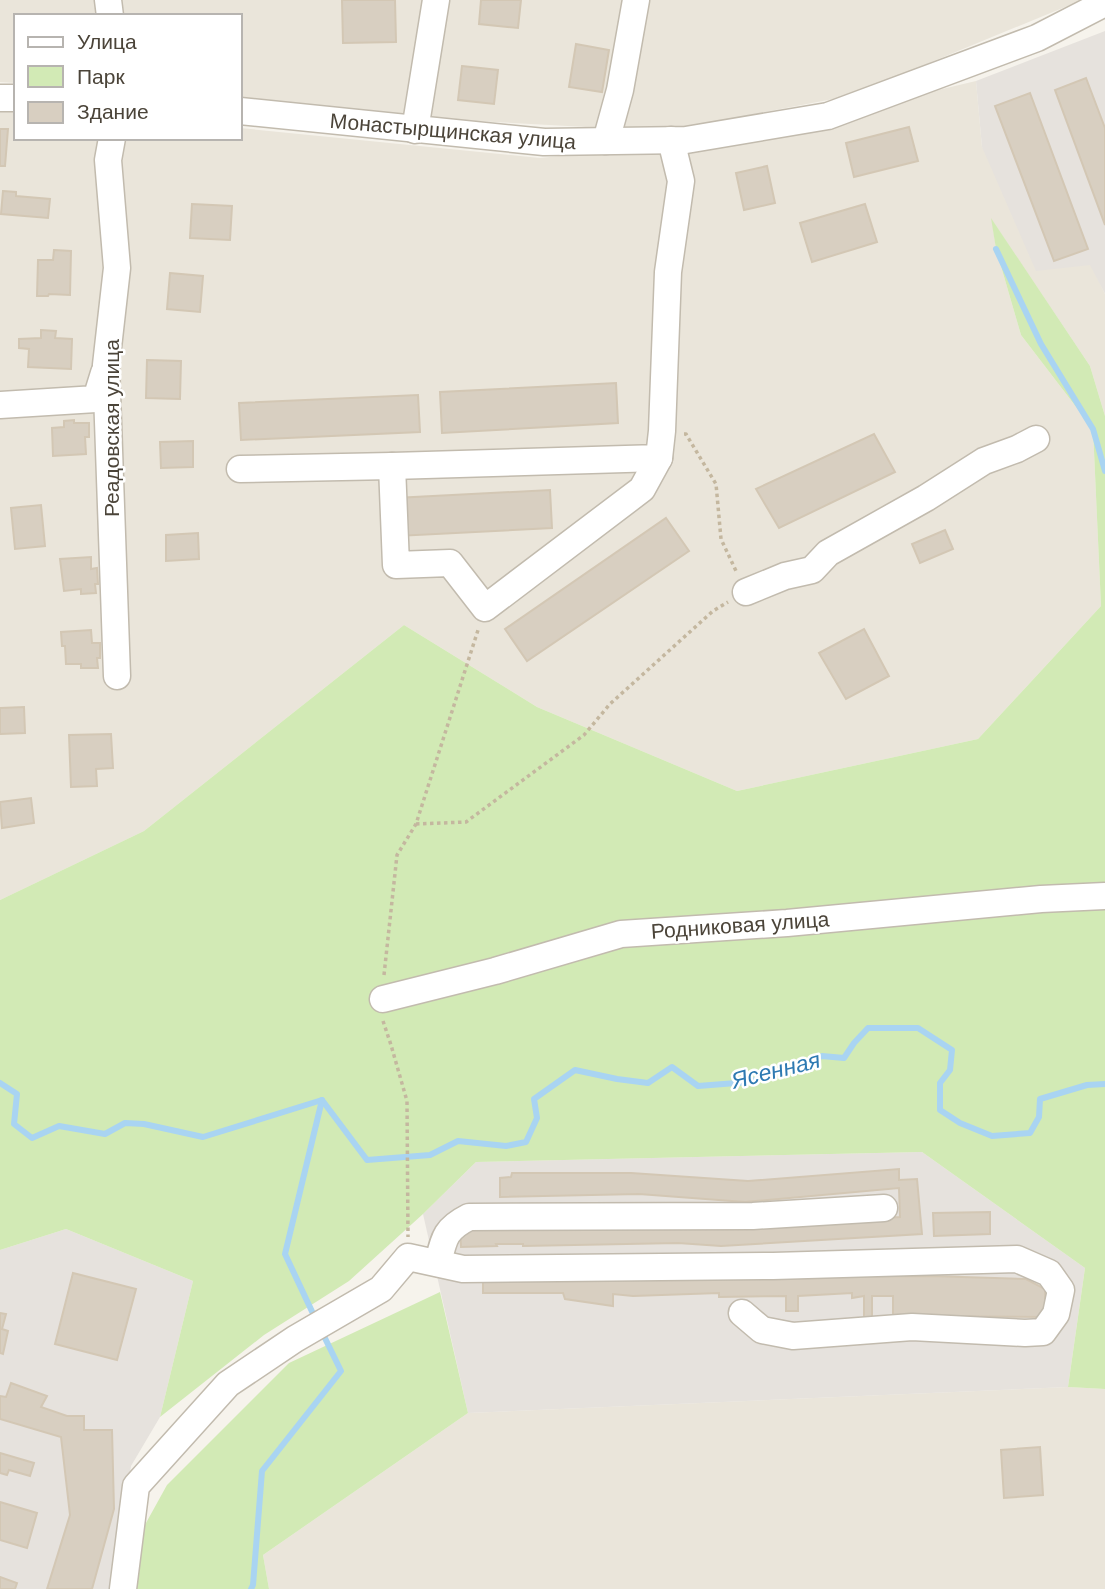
<svg xmlns="http://www.w3.org/2000/svg" width="1105" height="1589" viewBox="0 0 1105 1589" font-family="Arial,sans-serif">
	<style>
		.residential { fill: #eae5da }
		.industrial { fill: #e6e2dd }
		.green { fill: #d2eab5 }
		.lines { fill: none; stroke-linecap: round; stroke-linejoin: round }
		.stream { stroke: #a9d4f2; stroke-width: 6 }
		.building { fill: #d8cfc1; stroke: #d3c7b4; stroke-width: 2 }
		.minor-casing { stroke: #c2bbae; stroke-width: 29 }
		.path { stroke: #c4b79f; stroke-width: 3.5; stroke-dasharray: 3.5 3.5; stroke-linecap: butt }
		.minor { stroke: #fff; stroke-width: 26 }
		.labels { text-anchor: middle; dominant-baseline: central; stroke-width: 5; stroke-linejoin: round; paint-order: stroke }
		.street-label { font-size: 21px; fill: #4b4439; stroke: #fff }
		.water-label { font-size: 23px; font-style: italic; fill: #2e7ab2; stroke: #fff }
	</style>
	<rect width="100%" height="100%" fill="#f6f3ec"/>
	<g class="residential">
		<path d="M0 0H1082L849 96 686 127H586L476 121 240 97V16H16V83L0 82Z"/>
		<path d="M976 81 982 147 1091 265 1105 294V416L1090 366 992 220 996 249 1021 335 1093 429 1101 606 978 739 737 791 537 707 404 625 144 831 0 900V112H16V138H240V128L540 158 608 151 837 114Z"/>
		<path d="M1068 1387 1105 1389V1589H269L263 1555 468 1413Z"/>
	</g>
	<g class="industrial">
		<path d="M1105 31V294L1090 265 1036 271 982 147 976 81Z"/>
		<path d="M922 1152 1085 1268 1068 1387 468 1413 423 1214 476 1162Z"/>
		<path d="M66 1229 193 1281 160 1417 131 1466 114 1589H0V1250Z"/>
	</g>
	<g class="green">
		<path d="M991 218 1090 366 1105 416V1389L1068 1387 1085 1268 922 1152 476 1162 423 1214 349 1281 264 1335 160 1417 193 1281 66 1229 0 1250V900L144 831 404 625 537 707 737 791 978 739 1101 606 1093 429 1021 335 996 249Z"/>
		<path d="M440 1292 468 1413 263 1555 269 1589H135L141 1532 167 1485 289 1363Z"/>
	</g>
	<g class="lines">
		<g class="stream">
			<path d="M996 249 1041 344 1093 429 1105 471"/>
			<path d="M0 1083 17 1094 14 1124 32 1138 59 1126 105 1134 125 1123 144 1124 203 1137 322 1100 367 1160 430 1155 458 1141 506 1146 526 1142 537 1118 534 1099 575 1070 617 1079 648 1083 672 1067 698 1086 749 1082 822 1056 844 1058 854 1043 868 1028H918L952 1050 950 1070 940 1083V1110L960 1123 992 1136 1030 1133 1039 1117 1040 1099 1087 1085 1105 1084"/>
			<path d="M316 1320 285 1254 322 1100"/>
			<path d="M251 1589 253 1585 262 1471 341 1371 321 1330"/>
		</g>
	</g>
	<g class="building">
		<path d="M342 0H395L396 42 343 43Z"/>
		<path d="M481 0H521L518 28 479 24Z"/>
		<path d="M576 44 609 50 602 92 569 87Z"/>
		<path d="M462 66 498 70 494 104 458 100Z"/>
		<path d="M1086 78 1105 128V225L1055 90Z"/>
		<path d="M1030 93 1088 249 1054 261 995 106Z"/>
		<path d="M909 127 918 161 854 177 846 143Z"/>
		<path d="M0 129H8L5 166H0Z"/>
		<path d="M767 166 775 203 744 210 736 173Z"/>
		<path d="M3 191 16 192V196L50 199 48 218 1 214Z"/>
		<path d="M192 204 232 206 230 240 190 238Z"/>
		<path d="M865 204 877 242 812 262 800 223Z"/>
		<path d="M54 250 71 251 70 295 49 294 48 296H37L38 260H53Z"/>
		<path d="M170 273 203 276 200 312 167 309Z"/>
		<path d="M41 330 56 331 55 338 72 339 71 369 28 367 29 349 19 348V339L41 338Z"/>
		<path d="M147 360 181 361 180 399 146 398Z"/>
		<path d="M616 383 618 423 442 433 440 392Z"/>
		<path d="M418 395 420 432 241 440 239 403Z"/>
		<path d="M74 420V423H89V437H85L86 454 53 456 52 428 64 427V421Z"/>
		<path d="M874 434 895 472 779 528 756 489Z"/>
		<path d="M193 441V467L161 468 160 442Z"/>
		<path d="M550 490 552 528 397 536 395 498Z"/>
		<path d="M41 505 45 546 15 549 11 508Z"/>
		<path d="M666 518 689 551 527 661 505 629Z"/>
		<path d="M945 530 953 549 920 563 912 544Z"/>
		<path d="M198 533 199 559 166 561V535Z"/>
		<path d="M91 557V569L97 568 98 584H95L96 593 81 594V589L64 591 60 559Z"/>
		<path d="M864 629 889 676 846 699 819 653Z"/>
		<path d="M91 630 92 643H100V658H97L98 668H81V664H66L65 646H62L61 632Z"/>
		<path d="M24 707 25 733 0 734V708Z"/>
		<path d="M111 734 113 768 96 769 97 786 71 787 69 735Z"/>
		<path d="M31 798 34 823 2 828 0 802Z"/>
		<path d="M899 1169V1180L917 1179 922 1234 721 1246 678 1243 523 1246V1244H496L497 1246 461 1247 460 1226 761 1225 900 1217 899 1188 745 1202 639 1194 500 1197V1178L511 1177 512 1173H631L748 1181Z"/>
		<path d="M990 1212V1234L934 1236 933 1213Z"/>
		<path d="M73 1273 136 1289 117 1360 55 1344Z"/>
		<path d="M483 1276 643 1277 931 1276 1026 1279 1045 1289V1317L893 1316V1296H872V1318H864V1296L852 1298V1293L798 1296V1311H786V1296L719 1297V1293L633 1296 613 1294V1306L565 1299 563 1293H483Z"/>
		<path d="M0 1313 6 1314 2 1329 8 1331 3 1354 0 1353Z"/>
		<path d="M11 1383 47 1396 41 1407 67 1416H84V1430H112L114 1509 92 1589H47L70 1515 61 1437 0 1419V1396L6 1397Z"/>
		<path d="M1040 1447 1043 1495 1004 1498 1001 1450Z"/>
		<path d="M0 1453 34 1463 30 1476 9 1470 7 1475 0 1473Z"/>
		<path d="M0 1502 37 1513 27 1548 0 1540Z"/>
		<path d="M0 1577 17 1583 15 1589H0Z"/>
	</g>
	<g class="lines">
		<g class="minor-casing">
			<g id="minor">
				<path d="M108 0 110 16"/>
				<path d="M0 98H16"/>
				<path d="M240 111 544 142 686 140 828 116 1037 38 1105 3"/>
				<path d="M415 130 436 0"/>
				<path d="M112 138 108 160 117 268 106 365 117 676"/>
				<path d="M606 141 620 90 636 0"/>
				<path d="M0 405 96 399 104 373"/>
				<path d="M392 466 396 565 450 563 485 608 642 489 659 458"/>
				<path d="M240 469 392 466 659 458 662 431 668 272 681 181 671 140"/>
				<path d="M746 592 785 576 812 570 828 553 926 498 984 461 1017 449 1036 439"/>
				<path d="M383 999 495 971 621 934 787 923 1041 899 1105 896"/>
				<path d="M438 1263C444 1238 445 1229 469 1217L753 1216 884 1208"/>
				<path d="M123 1589 136 1486 228 1384 295 1339 381 1289 408 1257 463 1269 773 1266 1017 1259 1049 1273 1061 1290 1056 1314 1043 1332 1025 1333 912 1327 793 1336 762 1330 742 1313"/>
			</g>
		</g>
		<g class="path">
			<path d="M684 434H686L716 484 721 539 737 573"/>
			<path d="M416 824 466 822 584 735 610 704 713 611 728 602"/>
			<path d="M384 975 397 855 416 824 479 627"/>
			<path d="M383 1021 391 1045 407 1101 408 1237"/>
		</g>
		<use href="#minor" class="minor"/>
	</g>
	<g class="labels">
		<g class="street-label">
			<text transform="translate(453 131) rotate(5)">Монастырщинская улица</text>
			<text transform="translate(111 428) rotate(-90)">Реадовская улица</text>
			<text transform="translate(740 925) rotate(-4)">Родниковая улица</text>
		</g>
		<g class="water-label">
			<text transform="translate(776 1070) rotate(-14)">Ясенная</text>
		</g>
	</g>
	<rect x="14" y="14" width="228" height="126" fill="#ffffff" stroke="#b7b4b0" stroke-width="2"/>
	<rect x="28" y="37" width="35" height="10" fill="#ffffff" stroke="#b7b4b0" stroke-width="2"/>
	<text x="77" y="49" font-size="21" fill="#4b4439">Улица</text>
	<rect x="28" y="66" width="35" height="21" fill="#d2eab5" stroke="#b7b4b0" stroke-width="2"/>
	<text x="77" y="84" font-size="21" fill="#4b4439">Парк</text>
	<rect x="28" y="102" width="35" height="21" fill="#d8cfc1" stroke="#b7b4b0" stroke-width="2"/>
	<text x="77" y="119" font-size="21" fill="#4b4439">Здание</text>
</svg>
